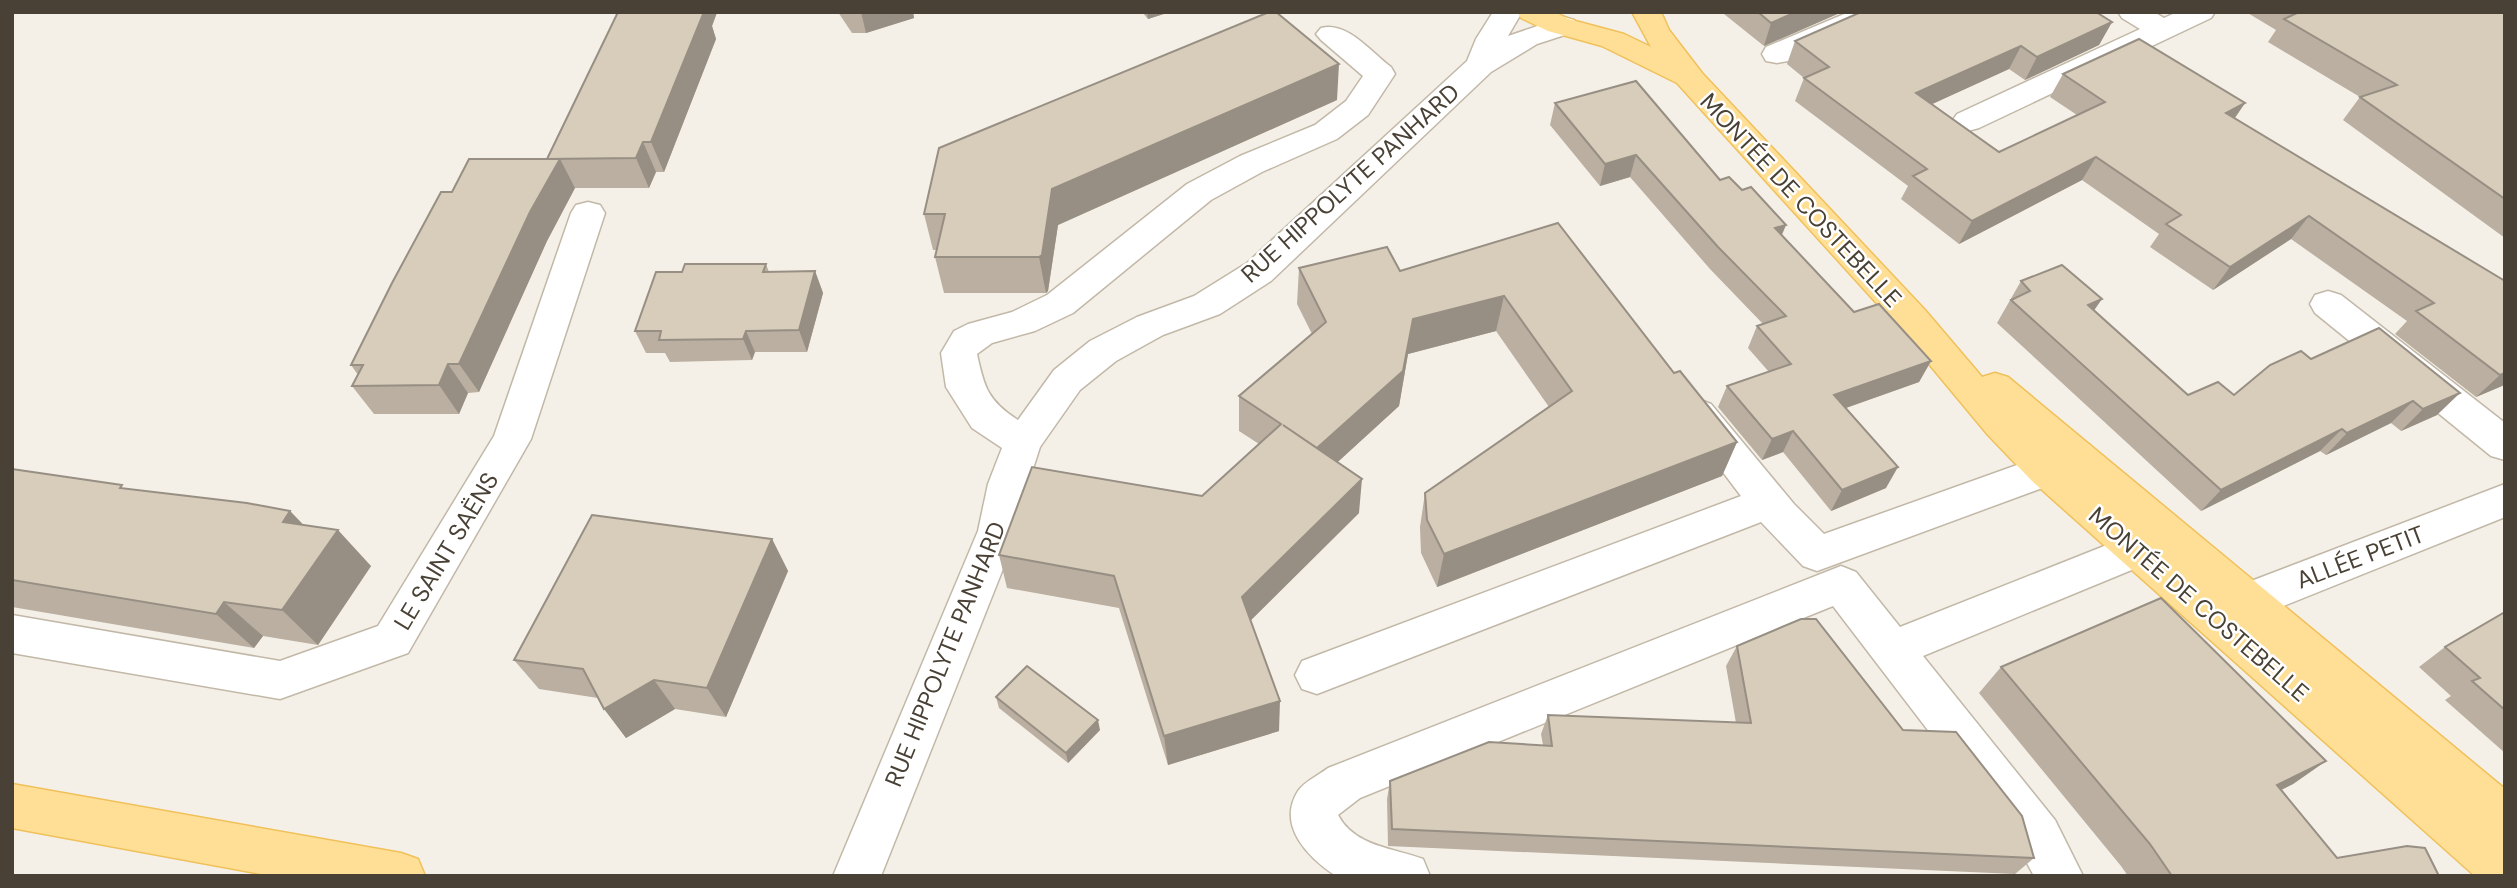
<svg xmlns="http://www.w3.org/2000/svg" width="2517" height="888" viewBox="0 0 2517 888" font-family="'DM Sans',sans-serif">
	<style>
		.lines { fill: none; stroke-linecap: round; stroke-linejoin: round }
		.minor-casing { stroke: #c2b8a8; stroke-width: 3 }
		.major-casing { stroke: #f0c05a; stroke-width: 3 }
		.minor { fill: #fff; fill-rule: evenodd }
		.major { fill: #ffdf96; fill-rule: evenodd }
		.wall { fill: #baafa1 }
		.shaded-wall { fill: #978f83 }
		.building { fill: #d8ccbb; stroke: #978f83; stroke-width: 2 }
		.labels { text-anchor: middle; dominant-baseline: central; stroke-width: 5; stroke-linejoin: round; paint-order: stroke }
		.street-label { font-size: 24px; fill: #494135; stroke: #fff }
	</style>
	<rect width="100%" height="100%" fill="#f5f0e7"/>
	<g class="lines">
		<g class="minor-casing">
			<g id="minor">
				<path d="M1493 12H1522L1508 36 1564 17 1574 20 1579 26 1574 32 1537 44 1491 72 1271 281 1220 314 1163 335 1116 361 1080 390 1040 447 1028 484 1018 531 881 876H833L978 531 988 484 1002 448 972 428 946 387 941 353 954 331 968 324 1012 312 1047 295 1187 184 1240 156 1315 125 1346 101 1363 76 1321 40 1316 34 1321 28C1347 21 1371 52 1391 67L1395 74 1368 115 1337 139 1262 172 1211 200 1073 313 1035 331 992 343 977 354C984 387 988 401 1018 420L1054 370 1090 341 1137 317 1194 296 1247 263 1467 61 1476 39Z"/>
				<path d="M1849 12H1889L1885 18 1788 61 1777 63 1766 61 1762 54 1766 47Z"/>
				<path d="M2118 12H2154L2164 18 2177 12H2215L2211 18 1979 128 1968 131 1957 128 1952 121 1957 114 2140 29 2122 18Z"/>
				<path d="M588 202 600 205 605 213 531 439 408 653 280 699 12 653V615L280 661 378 626 494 436 571 213 576 205Z"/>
				<path d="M2328 291 2341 295 2505 423V460L2491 456 2315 313 2310 304 2315 295Z"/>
				<path d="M1698 399 1711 404 1794 504 1824 534 2017 465 2076 441 2090 445 2095 456 2090 467 2045 487 1817 571 1803 566 1761 522 1317 694 1302 689 1295 675 1302 661 1741 496 1679 414 1685 404Z"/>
				<path d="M2505 484V517L2276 609 2240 634 2225 639 2210 634 2204 621 2210 608 2246 583Z"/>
				<path d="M2137 533 2151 538 2157 550 2151 562 1923 656 2055 820 2083 876H2034L2021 852 1833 606 1360 798 1338 815C1355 847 1394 848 1423 859L1430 876H1336C1309 858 1276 826 1298 791 1304 782 1319 775 1328 768L1841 566 1856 572 1900 627Z"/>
			</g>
		</g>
		<g class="major-casing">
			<g id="major">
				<path d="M1517 12H1555L1568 19 1624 34 1651 47 1632 12H1661L1669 30 1702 73 1925 310 1982 377 1995 373 2008 377 2505 789V876H2475L2032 481 1988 435 1899 328 1677 83 1602 46 1548 31 1521 18Z"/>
				<path d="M12 784 401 853 418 859 425 876H272L12 828Z"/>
			</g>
		</g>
		<use href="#minor" class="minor"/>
		<use href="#major" class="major"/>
	</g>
	<g class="wall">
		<path d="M838 12H913L914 18 866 33H852Z"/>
		<path d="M1142 12H1170L1148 19Z"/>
		<path d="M1724 12H1842L1764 46 1724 14Z"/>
		<path d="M2246 12H2505V238L2343 120 2360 97 2268 42 2276 30Z"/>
		<path d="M717 13 712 26 716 39 664 172H656L649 188H575L547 241 479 392 468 393 459 414H374L352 386 358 375 351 365 452 192 547 159Z"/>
		<path d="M2112 22 2099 45 2025 80 2009 69 1932 104 1999 152 2077 115 2050 97 2063 74 2245 103 2235 118 2505 281V387L2502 386 2476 397 2395 334 2407 321 2291 239 2213 290 2150 247 2159 234 2082 180 1959 244 1901 199 1908 186 1795 101 1804 78 1787 64 1795 41Z"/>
		<path d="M1337 100 1058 225 1048 291 1046 293H944L935 257 937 250H933L924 214Z"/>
		<path d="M1555 103 1720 180 1782 236 1854 312 1931 361 1919 382 1846 408 1886 488 1831 511 1783 452 1762 460 1718 407 1727 386 1769 372 1748 348 1757 326 1763 324 1710 269 1630 177 1600 186 1550 125Z"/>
		<path d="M1558 223 1674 373 1737 442 1722 476 1437 587 1421 553 1420 527 1425 493 1549 407 1496 331 1408 354 1399 406 1337 462 1359 513 1250 621 1279 731 1168 765 1119 608 1007 588 999 555 1202 496 1259 444 1239 431V396L1312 334 1297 304 1299 268 1400 271Z"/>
		<path d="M766 264 769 272 815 271 823 293 807 352H755L752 360 670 362 665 353H646L635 331 682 272Z"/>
		<path d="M2021 281 2094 311 2188 395H2234L2379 328 2437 415 2401 431 2391 423 2326 455 2320 451 2201 511 1997 323Z"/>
		<path d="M12 469 126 489 290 511 303 525 371 566 318 645 263 636 254 648 12 607Z"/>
		<path d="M772 539 788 571 726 717 675 709 626 738 598 698 539 689 514 660Z"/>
		<path d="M2505 612V753L2445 700 2451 696 2419 667 2445 647Z"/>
		<path d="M1737 646 1903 730 2034 858 2015 874 1388 846 1387 799 1390 781 1543 745 1541 734 1548 715 1736 723 1726 666Z"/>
		<path d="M2001 667 2326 761 2293 784 2281 790 2337 858 2439 876H2128L2121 866 1979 693Z"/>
		<path d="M996 697 1100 730 1068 763 999 708Z"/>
	</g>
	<g class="shaded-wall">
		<path d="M696 12H717L712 26 716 39 664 172 651 142Z"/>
		<path d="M861 12H913L914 18 866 33Z"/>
		<path d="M1147 12H1170L1148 19Z"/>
		<path d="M1796 12H1842L1764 46 1771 23Z"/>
		<path d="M2112 22 2099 45 2025 80 2037 57Z"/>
		<path d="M2021 46 2009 69 1906 116 1916 93Z"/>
		<path d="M1339 64 1337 100 1058 225 1048 291 1046 293 1039 257 1052 189Z"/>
		<path d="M2245 103 2229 126 2226 113Z"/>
		<path d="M643 142 656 172 649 188 636 158Z"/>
		<path d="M1636 155 1630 177 1600 186 1605 164Z"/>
		<path d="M2096 157 2082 180 1959 244 1972 221Z"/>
		<path d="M560 159 575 188 547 241 479 392 459 364 530 212Z"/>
		<path d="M2309 216 2291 239 2213 290 2230 267Z"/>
		<path d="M1786 225 1777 247 1775 228Z"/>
		<path d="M815 271 823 293 807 352 799 330Z"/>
		<path d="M1504 296 1496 331 1408 354 1399 406 1316 482 1317 448 1413 319Z"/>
		<path d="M2102 299 2086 322 2088 305Z"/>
		<path d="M746 331 755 352 752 360 743 339Z"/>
		<path d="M1931 361 1919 382 1823 416 1834 395Z"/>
		<path d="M448 364 468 393 459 414 439 385Z"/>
		<path d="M2505 373V383L2502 386 2476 397 2500 375Z"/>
		<path d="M2460 393 2437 415 2401 431 2423 409Z"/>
		<path d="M2413 401 2391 423 2326 455 2347 433Z"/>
		<path d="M2342 429 2320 451 2201 511 2221 490Z"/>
		<path d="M1793 431 1783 452 1762 460 1772 439Z"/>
		<path d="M1737 442 1722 476 1437 587 1444 554Z"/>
		<path d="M1898 467 1886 488 1831 511 1842 490Z"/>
		<path d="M1362 479 1359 513 1242 629V597Z"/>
		<path d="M290 511 325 547 283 522Z"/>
		<path d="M338 530 371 566 318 645 282 610Z"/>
		<path d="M772 539 788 571 726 717 707 688Z"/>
		<path d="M224 602 263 636 254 648 216 614Z"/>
		<path d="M654 680 675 709 626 738 604 709Z"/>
		<path d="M1280 701 1279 731 1168 765 1164 736Z"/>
		<path d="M1098 720 1100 730 1068 763 1066 753Z"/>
		<path d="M2326 761 2293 784 2245 808 2277 785Z"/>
	</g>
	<g class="building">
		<path d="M618 12H704L651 142H643L636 158 547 159Z"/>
		<path d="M1269 12H1276L1339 64 1052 189 1042 255 1039 257H935L945 214H924L939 148Z"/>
		<path d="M1758 12H1796L1771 23Z"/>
		<path d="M1861 12H2096L2112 22 2037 57 2021 46 1916 93 1999 152 2105 102 2063 74 2139 39 2245 103 2226 113 2505 281V373L2500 375 2416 311 2434 303 2309 216 2230 267 2166 224 2181 215 2096 157 1972 221 1913 176 1927 169 1804 78 1829 67 1795 41Z"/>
		<path d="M2299 12H2505V199L2360 97 2397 85 2284 19Z"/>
		<path d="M1636 81 1720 180 1729 177 1742 190 1751 187 1786 225 1775 228 1854 312 1879 304 1931 361 1834 395 1898 467 1842 490 1793 431 1772 439 1727 386 1791 364 1757 326 1786 316 1718 247 1636 155 1605 164 1555 103Z"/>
		<path d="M469 159H560L530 212 459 364H448L439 385 352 386 363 365H351L392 283 441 192H452Z"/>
		<path d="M1558 223 1674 373 1680 371 1737 442 1444 554 1427 520 1425 493 1572 391 1504 296 1413 319 1403 371 1317 448 1283 425 1362 479 1242 597 1280 701 1164 736 1114 576 999 555 1032 467 1202 496 1281 424 1239 396 1326 322 1299 268 1387 247 1400 271Z"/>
		<path d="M685 264H766L763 272 815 271 799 330 746 331 743 339 659 340 661 331H635L656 272H682Z"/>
		<path d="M2062 265 2102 299 2088 305 2188 395 2218 382 2234 395 2270 365 2301 351 2311 359 2379 328 2460 393 2423 409 2413 401 2347 433 2342 429 2221 490 2011 300 2030 291 2021 281Z"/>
		<path d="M12 469 122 485 120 488 247 503 290 511 283 522 338 530 282 610 224 602 216 614 12 580Z"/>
		<path d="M592 515 772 539 707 688 654 680 604 709 583 669 514 660Z"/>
		<path d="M2161 598 2326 761 2277 785 2337 858 2407 846 2425 848 2439 876H2172L2150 844 2001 667Z"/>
		<path d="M2505 612V710L2472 681 2480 678 2445 647Z"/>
		<path d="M1801 619H1816L1903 730 1956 732 2022 816 2034 858 1392 829 1390 781 1489 742 1552 746 1548 715 1751 723 1737 646Z"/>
		<path d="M1027 666 1098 720 1066 753 996 697Z"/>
	</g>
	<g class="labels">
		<g class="street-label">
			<text transform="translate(1350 183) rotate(-42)">RUE HIPPOLYTE PANHARD</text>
			<text transform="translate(1801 200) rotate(47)">MONTÉE DE COSTEBELLE</text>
			<text transform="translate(446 551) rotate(-59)">LE SAINT SAËNS</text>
			<text transform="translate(2360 557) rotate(-21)">ALLÉE PETIT</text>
			<text transform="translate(2199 604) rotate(41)">MONTÉE DE COSTEBELLE</text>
			<text transform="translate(945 654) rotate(-68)">RUE HIPPOLYTE PANHARD</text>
		</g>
	</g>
	<rect width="2517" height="888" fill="none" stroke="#494135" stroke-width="28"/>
</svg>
